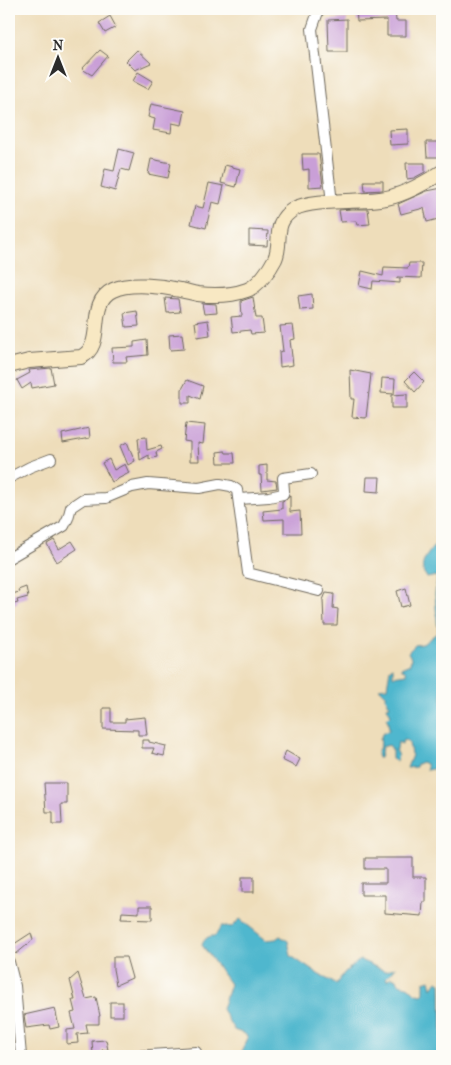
<svg xmlns="http://www.w3.org/2000/svg" width="451" height="1065" viewBox="0 0 451 1065" font-family="'IM FELL French Canon',serif">
	<style>
		.water { fill: #4fb7ce; stroke: #3d717c }
		.building { fill: #c99fd7 }
		.lines { fill: none; stroke-linecap: round; stroke-linejoin: round }
		.street-casing { stroke: #6f695d; stroke-width: 12 }
		.secondary-casing { stroke: #6f695d; stroke-width: 16 }
		.street { stroke: #fff; stroke-width: 10 }
		.secondary { stroke: #f8e8c3; stroke-width: 14 }
	</style>
	<rect width="100%" height="100%" fill="#fdfcf7"/>
	<filter id="ink" filterUnits="userSpaceOnUse"><feTurbulence type="fractalNoise" baseFrequency=".02" numOctaves="2"/><feDisplacementMap in="SourceGraphic" scale="10" xChannelSelector="R" yChannelSelector="G"/><feConvolveMatrix kernelMatrix="1 2 1 2 8 2 1 2 1" color-interpolation-filters="sRGB"/></filter>
	<filter id="wash" filterUnits="userSpaceOnUse"><feTurbulence type="fractalNoise" baseFrequency=".0096" numOctaves="4" result="noise"/><feDisplacementMap in="SourceGraphic" scale="20" xChannelSelector="R" yChannelSelector="G"/><feGaussianBlur stdDeviation="1.12" result="paint"/><feColorMatrix in="noise" values="0 0 0 0 0 0 0 0 0 0 0 0 0 0 0 0 0 1.4 0 .05"/><feComposite in="paint" operator="in"/></filter>
	<g filter="url(#wash)">
		<rect width="100%" height="100%" fill="#eeddba"/>
		<g class="water">
			<path d="M442 537V767L427 770 426 764 422 762 417 764 416 767 407 768 412 755 411 754 409 743 406 740 402 741V744L398 742 397 749 395 750 398 756 396 761 392 759V749L389 745 382 747 380 758H378L377 754 381 743 380 740 382 734 389 730 388 721 386 718 391 715 387 707 390 706 385 697 387 696 379 688 387 687 390 669 393 667V676L406 674V671L401 668 410 664 411 658 408 652 415 645 423 644 438 632 435 594 437 578 436 576 427 578C426 575 423 573 423 570 420 559 436 545 442 537Z"/>
			<path d="M240 919 266 940 276 939 280 936 288 941 291 956 316 973 336 984 345 972 360 960 385 971 396 967 386 978 387 980 391 977 397 979C399 987 403 984 409 987L416 994 422 995 424 993V982L430 980 432 988 437 981 441 983 442 1056H240L248 1038 245 1034 234 1030 222 1009 230 984 202 945C205 938 208 936 215 936L222 926 232 927Z"/>
		</g>
		<g id="blocks">
			<g class="building">
				<path d="M356 9H395L396 21H406V36H387V20L357 21Z"/>
				<path d="M110 16 116 27 105 33 99 23Z"/>
				<path d="M347 19V52H329L328 20Z"/>
				<path d="M100 50 108 56 92 75 82 69Z"/>
				<path d="M137 50 151 63 135 70 126 61Z"/>
				<path d="M138 72 153 81 148 89 133 81Z"/>
				<path d="M151 104 185 111 182 125 172 123 171 133 153 130 155 119 148 117Z"/>
				<path d="M408 129V144L390 145 389 130Z"/>
				<path d="M426 142H442V157H427Z"/>
				<path d="M119 149 134 153 129 171 121 169 115 191 101 187 105 169 114 171Z"/>
				<path d="M302 154H319L323 186 309 187V169L303 170Z"/>
				<path d="M151 159 171 163 168 178 148 174Z"/>
				<path d="M406 163H425V172L414 178 407 179Z"/>
				<path d="M225 165 240 169 236 187 221 183Z"/>
				<path d="M364 181H383V190L365 191Z"/>
				<path d="M209 183 224 186 220 204 212 202 206 228 191 224 195 206 203 208Z"/>
				<path d="M442 188V218L427 222 424 208 401 214 398 204 427 191Z"/>
				<path d="M352 209H368L370 224 357 225 356 221 341 222 339 210Z"/>
				<path d="M249 230 268 231 267 246 249 245Z"/>
				<path d="M409 263H422L421 278 397 277 396 278 400 279V283L373 281 372 289 359 286 362 271 383 276 384 267 408 268Z"/>
				<path d="M312 294 313 309 300 310 298 296Z"/>
				<path d="M253 297 256 318H262L264 333 251 334 250 330 233 332 231 317 242 316 241 301Z"/>
				<path d="M165 298 178 299 180 312 167 313Z"/>
				<path d="M202 303 216 304 217 313 204 314Z"/>
				<path d="M137 311 139 326 126 327 124 313Z"/>
				<path d="M208 320 210 335 197 337 195 322Z"/>
				<path d="M293 325 295 339 290 340 293 365 280 367 279 352 283 351 280 326Z"/>
				<path d="M182 334 184 349 170 350 169 335Z"/>
				<path d="M147 340 148 355 126 357 127 362H113L112 348 134 347V342Z"/>
				<path d="M51 368 54 384 32 388 31 383 22 389 17 380 30 373 29 370Z"/>
				<path d="M350 370 371 374 366 418 352 417 354 399H351Z"/>
				<path d="M414 372 424 382 415 392 405 381Z"/>
				<path d="M382 378 395 379 394 394 381 393Z"/>
				<path d="M187 380 203 386 200 399 190 395V403H182V389Z"/>
				<path d="M407 394V408H392V395Z"/>
				<path d="M186 423 205 425 203 444 198 443 199 461H190V442L184 441Z"/>
				<path d="M89 428 90 438 63 443 62 434Z"/>
				<path d="M146 437 147 450 161 446 162 449 156 452 157 457 149 459V455L140 460 138 438Z"/>
				<path d="M127 442 135 461 128 465 120 446Z"/>
				<path d="M225 451 226 453H234L235 463H218L217 452Z"/>
				<path d="M109 459 114 470 125 464 129 473 112 482 102 463Z"/>
				<path d="M267 465V480L276 481 277 488 262 490 261 475H259V466Z"/>
				<path d="M367 477H380L379 492 366 491Z"/>
				<path d="M290 495V512L300 511 301 533H284V519L264 520 263 511 282 509V501L287 499Z"/>
				<path d="M54 540 59 549 72 541 77 549 57 562 47 544Z"/>
				<path d="M26 587 28 597 17 600 18 603 10 605 9 595 19 592 18 590Z"/>
				<path d="M406 588 410 605 401 607 397 591Z"/>
				<path d="M326 593 334 594 333 608 338 609 337 625H324L323 600Z"/>
				<path d="M103 708H111V722H125V719L145 717 147 735H138V730L103 729Z"/>
				<path d="M142 740H149V742L166 746 164 756 152 753 154 748H142Z"/>
				<path d="M286 751 300 759 296 767 282 760Z"/>
				<path d="M44 783H67V804H61L62 824H53V812H46Z"/>
				<path d="M365 858H413V877H426V902H423L422 916 385 913V895H361V883H386V869H365Z"/>
				<rect x="242" y="877" width="12" height="15"/>
				<path d="M139 906H152V920L121 919 122 912 139 913Z"/>
				<path d="M31 933 33 940 16 954 11 946Z"/>
				<path d="M113 957H126L132 978 116 985 113 969Z"/>
				<path d="M78 973 86 999 96 997 100 1016H99V1024H86L88 1033 77 1034 78 1043 67 1044V1030L75 1029 71 1013 75 1012 72 1000H75L70 980Z"/>
				<rect x="110" y="1002" width="13" height="14"/>
				<path d="M55 1008 59 1027 50 1029 49 1025 26 1028 24 1015Z"/>
				<path d="M106 1040 108 1050H102V1053L93 1054 92 1041Z"/>
			</g>
		</g>
	</g>
	<g filter="url(#ink)">
		<use href="#blocks" fill-opacity="0" stroke="#6f695d" stroke-width="1"/>
		<g class="lines">
			<g class="street-casing">
				<g id="street">
					<path d="M9 9H10"/>
					<path d="M319 9 312 29 332 203"/>
					<path d="M9 478 30 467 51 459"/>
					<path d="M239 499 269 497 283 494 284 491 283 478 311 474"/>
					<path d="M9 558 64 526 68 518 71 507 83 499 106 498 132 487 148 484 199 488 220 484 231 486 237 490 248 573 319 591"/>
					<path d="M9 962 15 986 21 1056"/>
					<path d="M135 1056 196 1052"/>
				</g>
			</g>
			<g class="secondary-casing">
				<path id="secondary" d="M9 366 29 361 81 357C107 345 85 303 113 290 129 282 162 286 180 290 186 291 192 293 198 294 214 296 233 295 247 290 258 286 270 269 275 259 283 241 271 223 294 209 310 199 360 202 380 199 401 197 425 183 442 172"/>
			</g>
			<use href="#street" class="street"/>
			<use href="#secondary" class="secondary"/>
		</g>
	</g>
	<rect width="451" height="1065" fill="none" stroke="#fdfcf7" stroke-width="30"/>
	<g transform="translate(58 58)" stroke="#fdfcf7" stroke-width="4" paint-order="stroke">
	<path d="M0-4L9 19L0 12L-9 19Z" fill="#2b2b2b"/>
	<text y="-8" font-size="14" font-weight="bold" text-anchor="middle" fill="#2b2b2b">N</text>
	</g>
</svg>
